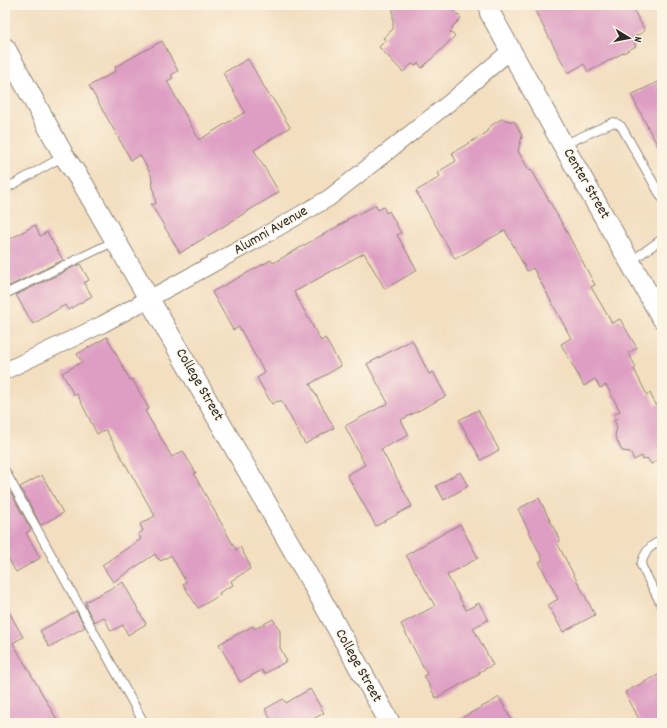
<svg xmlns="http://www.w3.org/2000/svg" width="667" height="728" viewBox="0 0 667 728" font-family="Dekko,sans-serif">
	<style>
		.building { fill: #de9ec3 }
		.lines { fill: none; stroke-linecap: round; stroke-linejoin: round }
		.service-casing { stroke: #8f8476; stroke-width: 10 }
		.minor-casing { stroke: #8f8476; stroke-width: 18 }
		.tertiary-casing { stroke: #8f8476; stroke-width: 22 }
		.service { stroke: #fff; stroke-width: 8 }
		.minor { stroke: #fff; stroke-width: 16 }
		.tertiary { stroke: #fff; stroke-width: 20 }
		.labels { text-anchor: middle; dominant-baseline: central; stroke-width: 3; stroke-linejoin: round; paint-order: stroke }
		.street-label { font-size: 15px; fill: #2b2b2b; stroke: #fcf5e5 }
	</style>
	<rect width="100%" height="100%" fill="#fcf5e5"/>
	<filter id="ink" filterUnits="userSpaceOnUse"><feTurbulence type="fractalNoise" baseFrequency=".025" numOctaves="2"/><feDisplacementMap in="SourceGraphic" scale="8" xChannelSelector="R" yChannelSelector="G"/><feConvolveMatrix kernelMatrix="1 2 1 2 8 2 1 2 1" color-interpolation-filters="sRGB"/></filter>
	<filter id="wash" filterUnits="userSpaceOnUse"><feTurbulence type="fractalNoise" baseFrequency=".012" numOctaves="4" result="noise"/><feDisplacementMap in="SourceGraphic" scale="16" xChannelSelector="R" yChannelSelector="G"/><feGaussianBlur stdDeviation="0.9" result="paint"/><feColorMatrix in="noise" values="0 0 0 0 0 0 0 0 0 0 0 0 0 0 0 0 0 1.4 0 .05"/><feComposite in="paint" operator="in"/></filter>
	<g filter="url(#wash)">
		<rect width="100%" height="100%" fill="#f3dec0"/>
		<g id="blocks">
			<g class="building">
				<path d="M393 5H449L461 18 452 27 453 29 450 32 455 36 422 68 418 63 415 66 412 64 403 72 379 47 386 40 383 38 393 29Z"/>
				<path d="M532 5H631L645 31 632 38 636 46 588 72 584 64 568 73Z"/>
				<path d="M162 41 178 71 171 75 173 78 167 81 199 140 245 112 223 73 248 59 270 97 271 96 290 127 254 150 279 192 180 253 151 204H156L151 175 140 155 131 160 89 86 116 71 115 67Z"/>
				<path d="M662 80V154L631 95Z"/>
				<path d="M501 119 515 122 522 136 518 151 529 170 531 169 564 227 595 285 591 287 612 323 620 319 637 348 628 353 636 367 634 369 647 395 650 393 656 405 662 402V458L651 464 647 458 643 460 642 456 634 460 630 452 622 451 615 436 617 427 614 420 617 419 614 414 620 411 606 385 600 388 595 379 584 386 561 344 571 338 533 268 527 271 505 230 455 259 416 191 440 177 438 172 456 161 452 153 486 133 489 127Z"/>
				<path d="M376 205 378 210 384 207 386 213 389 211 401 233 397 235 417 270 385 289 364 253 294 292 321 341 325 338 341 366 310 384 334 428 305 444 281 400 278 402 277 401 272 404 257 378 265 373 239 327 233 330 212 292 271 260 273 263 347 221 346 220Z"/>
				<path d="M35 225 40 236 47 232 63 260 5 288V242Z"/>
				<path d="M80 264 89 280 84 283 92 296 68 310 65 305 33 324 16 295Z"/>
				<path d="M107 337 130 380 132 379 149 409 145 411 172 457 183 451 196 473 194 474 236 550 240 547 250 565 248 566 250 569 231 581 233 585 219 593 220 595 198 608 183 584 186 582 171 555 161 561 159 559H158L155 554 113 582 102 565 141 539 138 534 143 531 140 524 155 516 106 430 97 434 77 394 74 395 62 373 82 362 77 354Z"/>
				<path d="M412 340 429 374 433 372 446 396 401 420 409 435 381 449 412 506 376 526 347 475 365 465 345 426 388 403 367 364Z"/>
				<path d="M478 410 499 450 481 460 459 420Z"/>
				<path d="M460 472 468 486 444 500 436 486Z"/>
				<path d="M42 475 63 513 41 525 20 487Z"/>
				<path d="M11 493 31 530 26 533 40 558 16 572 5 553V496Z"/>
				<path d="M539 498 560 541 557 543 595 615 563 632 548 605 558 599 539 562 543 560 518 509Z"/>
				<path d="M460 524 478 558 447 575 466 610 479 603 488 620 473 628 493 665 479 672 480 674 436 698 424 676 427 674 401 624 435 606 406 555Z"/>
				<path d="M123 582 146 624 128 635 123 625 111 631 104 617 94 622 85 605H87L85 602Z"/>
				<path d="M5 605 23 637 13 643 59 723H5Z"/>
				<path d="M76 611 85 627 49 647 40 631Z"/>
				<path d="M273 619 280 631V648L287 661 264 674 262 670 240 682 219 644 253 626 255 629Z"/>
				<path d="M662 673V723H641L625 692Z"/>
				<path d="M310 689 324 713 306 723H273L265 709 283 699 286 703Z"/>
				<path d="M499 697 513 723H452L493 701Z"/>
			</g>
		</g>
	</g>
	<g filter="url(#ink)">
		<use href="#blocks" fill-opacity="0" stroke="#8f8476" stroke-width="1"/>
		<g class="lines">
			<g class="service-casing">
				<g id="service">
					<path d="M563 145 614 122 621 126 662 198"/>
					<path d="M5 189 64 156"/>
					<path d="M630 262 662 239"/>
					<path d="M5 294 115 241"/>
					<path d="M5 471 144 723"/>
					<path d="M662 541C649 544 644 554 641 565L662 606"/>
				</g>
			</g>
			<g class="minor-casing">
				<path id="minor" d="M5 371 103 324 260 238 329 198 449 103 511 50"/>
			</g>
			<g class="tertiary-casing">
				<g id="tertiary">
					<path d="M491 5 490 13 563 145 662 318"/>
					<path d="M5 48 64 156 83 184 315 588 390 723"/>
				</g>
			</g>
			<use href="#service" class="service"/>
			<use href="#minor" class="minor"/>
			<use href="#tertiary" class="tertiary"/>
		</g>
	</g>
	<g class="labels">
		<g class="street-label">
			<text transform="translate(586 184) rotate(60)">Center Street</text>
			<text transform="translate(271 231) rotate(-30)">Alumni Avenue</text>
			<text transform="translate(199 385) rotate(60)">College Street</text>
			<text transform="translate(358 666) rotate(61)">College Street</text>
		</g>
	</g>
	<rect width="667" height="728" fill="none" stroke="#fcf5e5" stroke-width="20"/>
	<g transform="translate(629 38) rotate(100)" stroke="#fcf5e5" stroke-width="3" paint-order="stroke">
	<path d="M0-3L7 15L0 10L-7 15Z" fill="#2b2b2b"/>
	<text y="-6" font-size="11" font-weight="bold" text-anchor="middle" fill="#2b2b2b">N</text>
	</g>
</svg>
